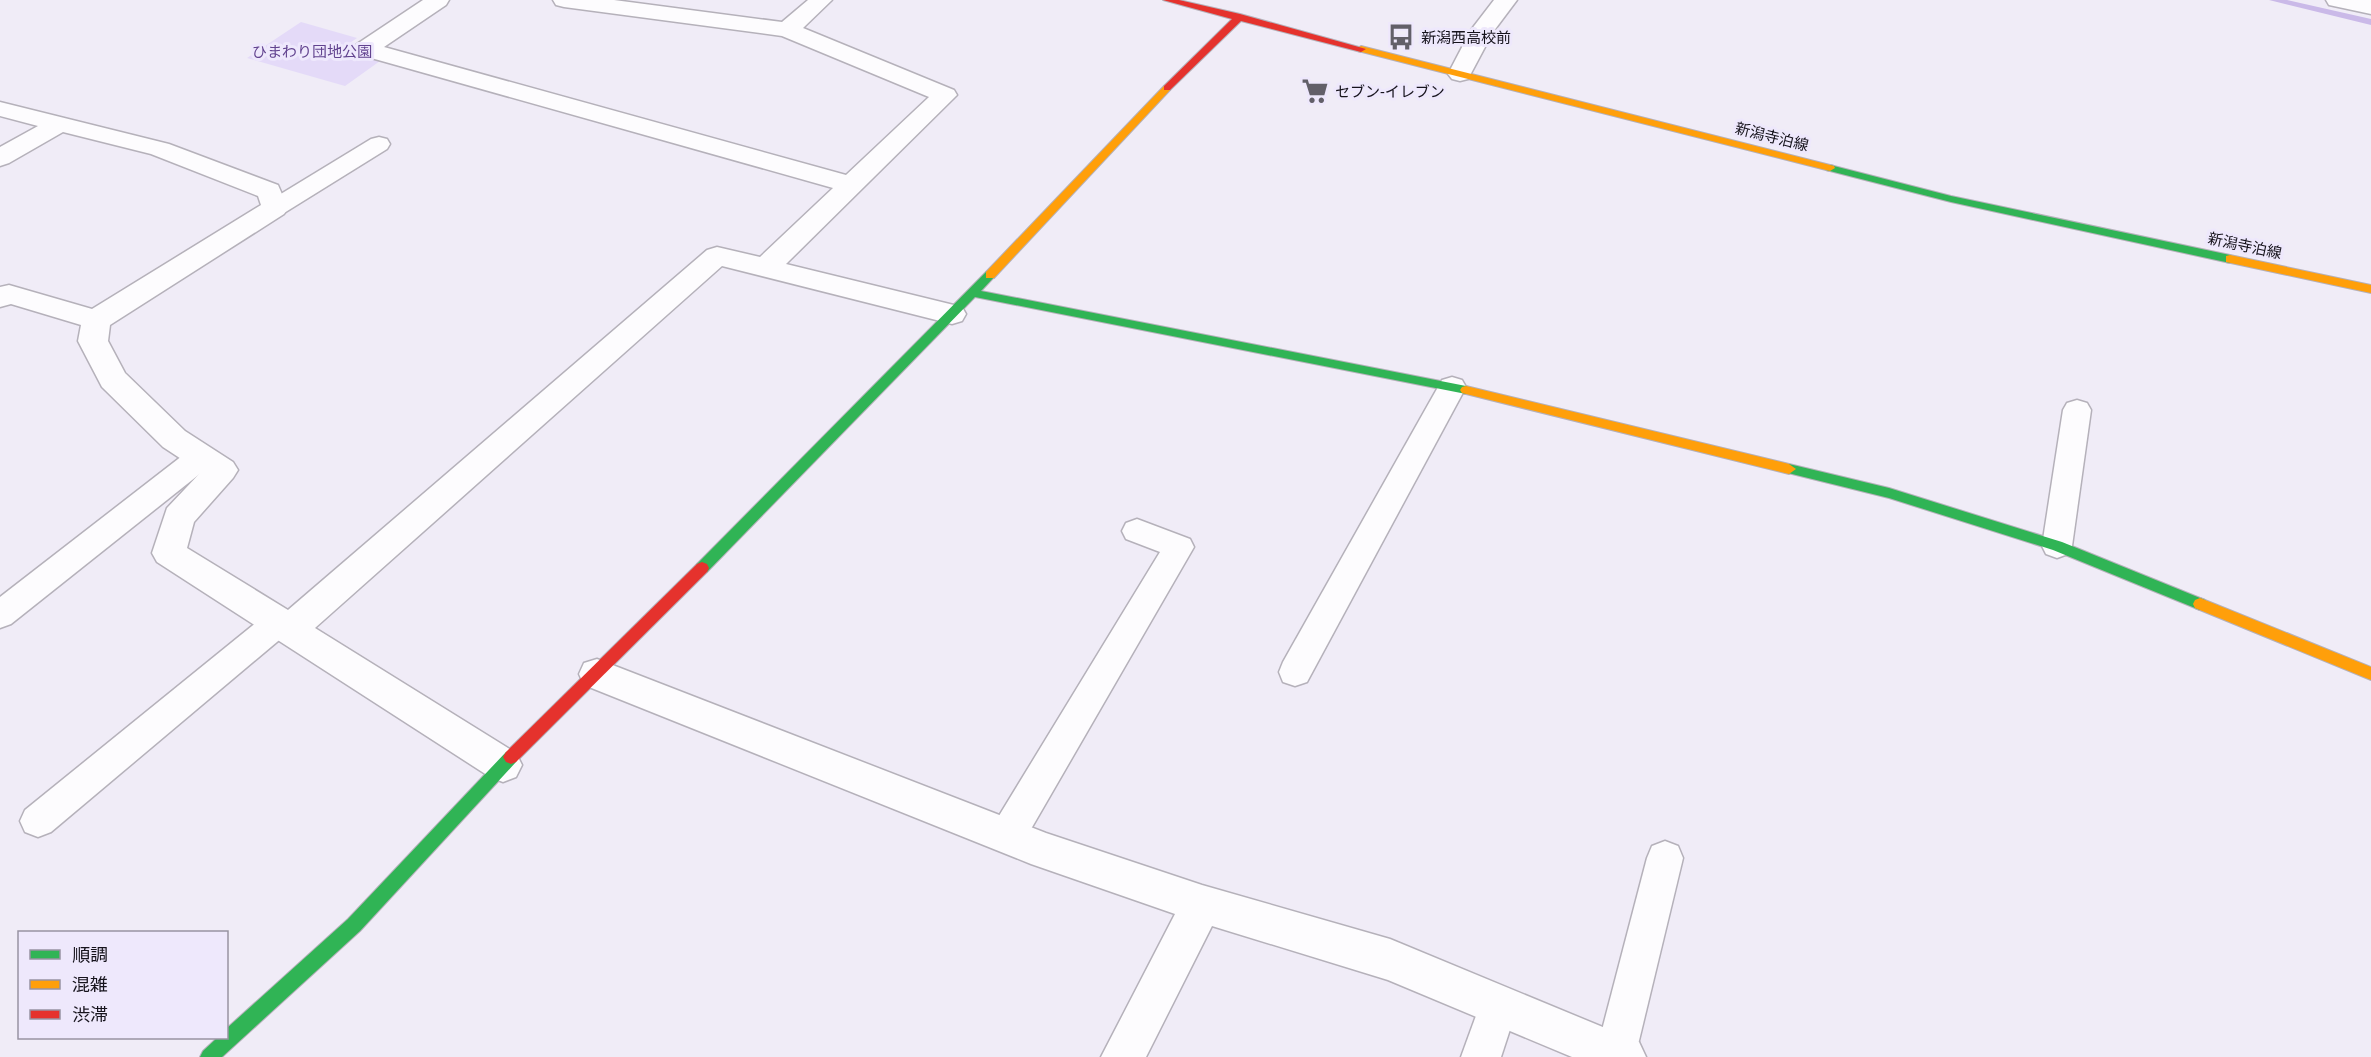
<svg xmlns="http://www.w3.org/2000/svg" width="2371" height="1057" viewBox="0 0 2371 1057" font-family="'Noto Sans','Noto Sans JP',sans-serif">
	<style>
		.green { fill: #e4daf8 }
		.lines { fill: none; stroke-linecap: round; stroke-linejoin: round }
		.stream { fill: #cab9e8; fill-rule: evenodd }
		.lane-casing { stroke: #b5b1ba; stroke-width: 3 }
		.street-casing { stroke: #b5b1ba; stroke-width: 3 }
		.fast-casing { stroke: #b5b1ba; stroke-width: 2 }
		.slow-casing { stroke: #b5b1ba; stroke-width: 2 }
		.jam-casing { stroke: #b5b1ba; stroke-width: 2 }
		.lane { fill: #fdfcfe; fill-rule: evenodd }
		.street { fill: #fdfcfe; fill-rule: evenodd }
		.fast { fill: #30b455; fill-rule: evenodd }
		.slow { fill: #ff9f0a; fill-rule: evenodd }
		.jam { fill: #e5322d; fill-rule: evenodd }
		.labels { text-anchor: middle; dominant-baseline: central; stroke-width: 6; stroke-linejoin: round; paint-order: stroke }
		.far-poi-label { font-size: 15px; fill: #16131c; stroke: #eee8fc; text-anchor: start }
		.far-park-label { font-size: 15px; fill: #62438f; stroke: #eee8fc }
		.far-street-label { font-size: 15px; fill: #16131c; stroke: #eee8fc }
	</style>
	<rect width="100%" height="100%" fill="#f0ecf7"/>
	<path class="green" d="M301 22 357 38 340 50 380 61 345 86 247 58Z"/>
	<g class="lines">
		<path class="stream" d="M2269 0H2287L2371 19V25Z"/>
		<g class="lane-casing">
			<g id="lane">
				<path d="M379 137 387 139 390 144 387 149 284 213 275 216 266 213 263 208 266 203 371 139Z"/>
				<path d="M1452 377 1462 380 1466 387 1307 682 1295 686 1283 682 1279 672 1283 662 1442 380Z"/>
				<path d="M2077 400 2087 403 2091 410 2072 546 2068 554 2057 558 2046 554 2042 546 2063 410 2067 403Z"/>
				<path d="M201 446 211 449 215 457 211 465 11 624 0 628V597L191 449Z"/>
				<path d="M1137 519 1190 539 1194 547 1020 848 1007 852 994 848 989 836 994 824 1160 552 1126 539 1122 531 1126 523Z"/>
				<path d="M279 609 290 613 295 622 290 631 51 832 38 837 25 832 20 821 25 810 268 613Z"/>
				<path d="M1665 841 1678 846 1683 858 1636 1053 1634 1057H1598L1596 1053 1647 858 1652 846Z"/>
				<path d="M1499 986 1513 991 1518 1005 1501 1057H1461L1485 991Z"/>
			</g>
		</g>
		<g class="street-casing">
			<g id="street">
				<path d="M423 0H449L446 5 384 47 846 175 929 97 782 36 564 7 556 5 553 0H614L782 22 808 0H832L803 28 954 90 957 95 786 264 962 307 966 314 962 321 952 324 722 266 315 628 516 753 522 765 516 777 503 782 490 777 157 562 152 553 167 508 201 472 163 447 102 387 78 341 81 325 11 304 0 307V287L9 285 92 309 261 205 258 196 151 154 63 132 9 163 0 166V147L38 126 0 116V102L169 144 278 185 288 208 284 214 110 325 108 341 125 373 185 431 233 462 238 470 233 478 194 522 187 548 288 610 707 250 717 247 760 257 833 188 357 54 353 49 357 44Z"/>
				<path d="M1494 0H1517L1493 32 1468 79 1460 81 1452 79 1448 74 1471 30Z"/>
				<path d="M2326 0H2371V14L2329 5Z"/>
				<path d="M597 659 1046 833 1202 885 1390 939 1639 1042 1646 1057H1572L1388 980 1212 926 1146 1057H1101L1175 914 1031 864 584 685 579 674 584 663Z"/>
			</g>
		</g>
		<g class="fast-casing">
			<g id="fast">
				<path d="M1830 165 1951 196 2230 255 2236 259 2230 263 1951 202 1826 170V166Z"/>
				<path d="M990 271 996 275 981 291 1466 386 1472 390 1466 394 975 297 707 572H697L695 568 697 564 986 272Z"/>
				<path d="M1789 464 1889 488 2062 542 2205 600 2207 604 2205 608 2200 610 2053 550 1889 498 1784 472 1782 469 1784 466Z"/>
				<path d="M511 750 516 752 519 757 516 762 360 931 222 1057H200L203 1051 217 1038H226V1029L348 919 506 752Z"/>
			</g>
		</g>
		<g class="slow-casing">
			<g id="slow">
				<path d="M1361 46 1834 166 1835 168 1830 171 1358 51 1356 49Z"/>
				<path d="M1167 85 1170 86V90L994 278H986V272L1164 86Z"/>
				<path d="M2230 255 2371 285V293L2226 262V256Z"/>
				<path d="M1466 386 1789 464 1796 469 1789 474 1462 393 1460 390 1462 387Z"/>
				<path d="M2200 598 2371 667V680L2195 608 2193 604 2195 600Z"/>
			</g>
		</g>
		<g class="jam-casing">
			<g id="jam">
				<path d="M1163 0H1179L1240 14 1366 49 1361 52 1241 21 1170 90H1164V86L1232 19Z"/>
				<path d="M702 562 707 564 709 568 707 572 516 762 511 764 506 762 503 757 506 752 697 564Z"/>
			</g>
		</g>
		<use href="#lane" class="lane"/>
		<use href="#street" class="street"/>
		<use href="#fast" class="fast"/>
		<use href="#slow" class="slow"/>
		<use href="#jam" class="jam"/>
	</g>
	<defs>
		<g id="bus-bare" transform="scale(2.07)"><path d="M-5-6H5V4H4V6H2V4H-2V6H-4V4H-5ZM-3.5-4V0h7V-4ZM-3.5 1.2v1.5H-2V1.2ZM2 1.2v1.5H3.5V1.2Z" fill="#625f69" stroke="#eee8fc" stroke-width="2.5" paint-order="stroke"/></g>
		<g id="supermarket-bare" transform="scale(2.07)"><path d="M-6-5.5h2.5l.6 2H6L4.5 2H-2.5L-4.4-4H-6ZM-1.5 3.2a1.3 1.3 0 1 0 .1 0ZM3 3.2a1.3 1.3 0 1 0 .1 0Z" fill="#625f69" stroke="#eee8fc" stroke-width="2.5" paint-order="stroke"/></g>
	</defs>
	<g fill-rule="evenodd">
		<use href="#bus-bare" x="1401" y="37"/>
		<use href="#supermarket-bare" x="1315" y="91"/>
	</g>
	<g class="labels">
		<g class="far-poi-label">
			<text x="1421" y="37">新潟西高校前</text>
			<text x="1335" y="91">セブン-イレブン</text>
		</g>
		<g class="far-park-label">
			<text x="312" y="51">ひまわり団地公園</text>
		</g>
		<g class="far-street-label">
			<text transform="translate(1772 136) rotate(14)">新潟寺泊線</text>
			<text transform="translate(2245 245) rotate(12)">新潟寺泊線</text>
		</g>
	</g>
	<rect x="18" y="931" width="210" height="108" fill="#eee8fc" stroke="#9893a2" stroke-width="1.5"/>
	<rect x="30" y="950" width="30" height="9" fill="#30b455" stroke="#9893a2" stroke-width="1.5"/>
	<text x="72" y="961" font-size="18" fill="#16131c">順調</text>
	<rect x="30" y="980" width="30" height="9" fill="#ff9f0a" stroke="#9893a2" stroke-width="1.5"/>
	<text x="72" y="991" font-size="18" fill="#16131c">混雑</text>
	<rect x="30" y="1010" width="30" height="9" fill="#e5322d" stroke="#9893a2" stroke-width="1.5"/>
	<text x="72" y="1021" font-size="18" fill="#16131c">渋滞</text>
</svg>
